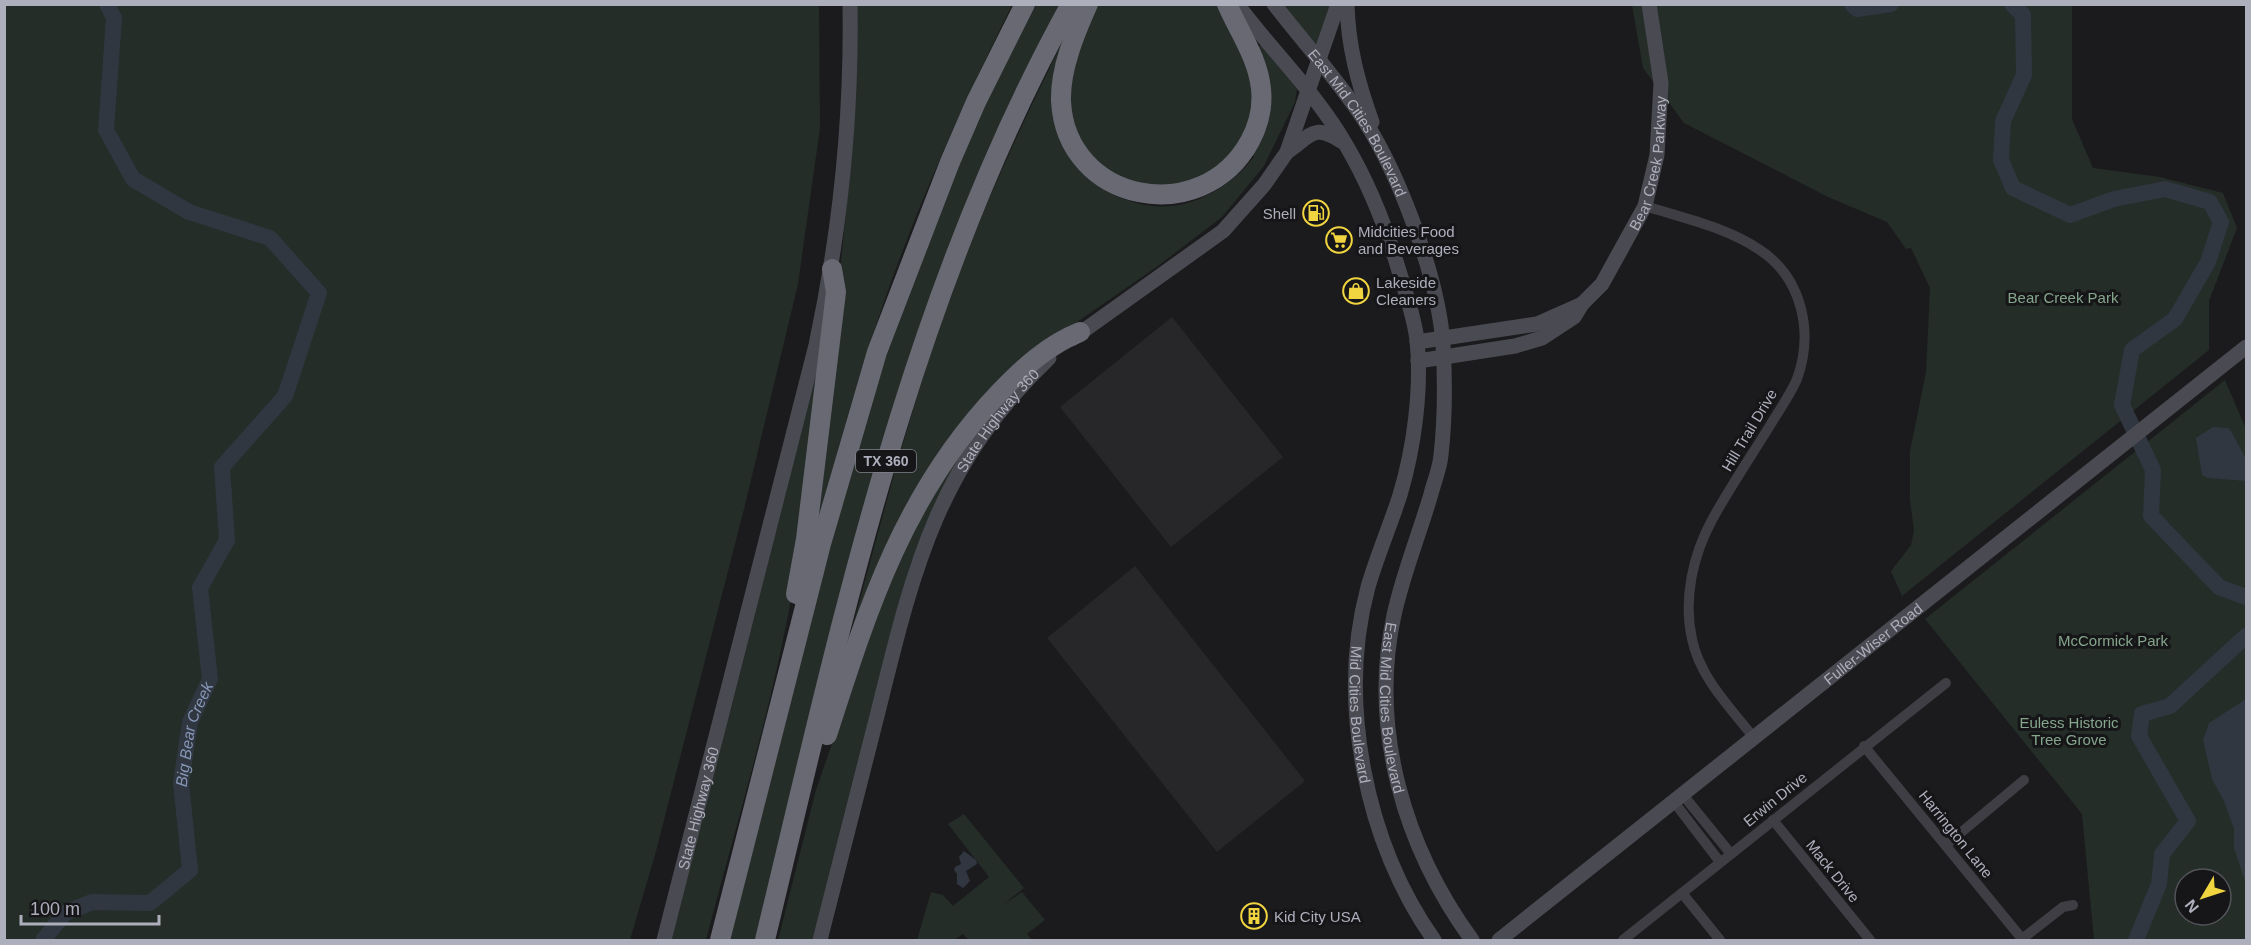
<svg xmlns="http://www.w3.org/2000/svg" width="2251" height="945" viewBox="0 0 2251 945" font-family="Arial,sans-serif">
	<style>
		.built { fill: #27272a }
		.green { fill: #242d27; fill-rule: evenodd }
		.water { fill: #303741 }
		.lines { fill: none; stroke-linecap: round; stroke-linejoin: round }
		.river { stroke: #303741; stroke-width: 16 }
		.street { stroke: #3e3e44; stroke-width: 10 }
		.secondary { stroke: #4a4a52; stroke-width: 15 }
		.highway { stroke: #686973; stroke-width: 20 }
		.labels { text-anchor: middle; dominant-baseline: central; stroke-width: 6; stroke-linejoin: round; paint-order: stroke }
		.shield { fill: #161618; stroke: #80818b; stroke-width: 1.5 }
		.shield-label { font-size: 14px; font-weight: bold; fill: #aeafbc }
		.street-label { font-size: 15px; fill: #aeafbc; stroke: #161618 }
		.poi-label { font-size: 15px; fill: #aeafbc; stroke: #161618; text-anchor: start }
		.park-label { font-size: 15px; fill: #85a68d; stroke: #161618 }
		.water-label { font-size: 16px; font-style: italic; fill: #8697b6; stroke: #161618 }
	</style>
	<rect width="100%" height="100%" fill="#1b1b1d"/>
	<g class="built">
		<path d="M1172 317 1283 457 1171 547 1060 407Z"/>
		<path d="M1135 566 1305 781 1217 852 1047 638Z"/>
	</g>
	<g class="green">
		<path d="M5 4 819 5 820 128 798 284 744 509 655 855 630 940H5Z"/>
		<path d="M856 5H1012C974 82 937 161 906 242 868 339 840 441 813 542L853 142Z"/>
		<path d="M1036 5H1060L990 153 799 767 755 940H727L867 409 920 254 974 123Z"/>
		<path d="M1095 5H1218L1236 34 1256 90 1246 139 1217 173 1156 190 1114 178 1081 145 1068 99 1071 72Z"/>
		<path d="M1281 5H1330L1316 46Z"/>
		<path d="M1632 5H2072V119L2093 168 2160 177 2223 193 2237 228 2209 301V350L1902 596 1891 571 1911 545 1914 531 1910 500V451L1926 372 1930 288 1911 248 1906 249 1887 222 1828 197 1684 123 1643 68Z"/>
		<path d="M1075 16 1056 94C1064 108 1101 186 1108 191 1114 197 1125 199 1133 202 1180 217 1225 193 1254 157L1250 154 1255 50 1262 44 1297 89 1295 102 1264 166 1222 217 1158 266 1061 333 951 442 849 640C880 526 909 413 948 302 983 204 1029 110 1075 16Z"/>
		<path d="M821 348C814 415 808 484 799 551 780 682 739 813 706 940H670Z"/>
		<path d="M2225 380 2246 429V940H2094L2082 814 1925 619ZM2185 879H2221V915H2185Z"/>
		<path d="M980 422 936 502 910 565 814 940H778L816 790 902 542Z"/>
		<path d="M964 814 1024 888 1003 905 1022 892 1045 920 1027 934 1032 940H969L963 934 954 940H917L931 892 943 895 953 906 989 877 948 824Z"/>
	</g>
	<g class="water">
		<path d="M2213 427 2228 428 2231 431 2246 459V481L2208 478 2202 475 2196 438Z"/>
		<path d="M2246 699V884L2234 848V829L2224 801 2212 779 2203 740 2209 723Z"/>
		<path d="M964 851 976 860 977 864 966 871 970 881 963 888 957 884V874L954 870 955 867 961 864 959 857Z"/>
	</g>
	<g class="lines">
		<g class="river">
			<path d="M1852 4 1857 9 1891 4"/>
			<path d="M2012 4 2023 15 2024 75 2003 121 2001 160 2013 188 2070 215 2114 199 2165 189 2210 202 2221 222 2208 262 2175 319 2132 350 2122 405 2153 470 2151 516 2219 587 2246 597"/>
			<path id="s1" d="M43 940 65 913 92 902 150 903 190 870 181 783 190 722 210 679 200 588 227 540 222 467 285 396 319 293 270 238 189 212 133 179 106 130 114 18 107 4"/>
			<path d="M2136 940 2159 884 2162 854 2188 821 2139 736 2142 714 2170 706 2246 636"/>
		</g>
		<g class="street">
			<path d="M1645 206C1683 218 1726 227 1760 250 1802 278 1814 332 1797 379 1791 393 1782 406 1774 419 1754 452 1731 485 1712 520 1693 555 1683 599 1692 639 1700 678 1730 707 1754 738"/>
			<path d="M1864 746 2023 940"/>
			<path d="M1683 795 1731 854"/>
			<path d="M1674 802 1720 862"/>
			<path d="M1773 820 1870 940"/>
			<path d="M1946 845 2024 780"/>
			<path d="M1682 893 1720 940"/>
			<path d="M2022 939 2063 907 2073 905"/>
			<path d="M1623 940 1946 683"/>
		</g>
		<g class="secondary">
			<path id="s2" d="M1237 4C1272 51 1317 94 1346 145 1369 184 1386 227 1399 271 1406 294 1414 316 1417 340 1422 389 1414 448 1400 495 1390 526 1377 556 1368 587 1337 702 1366 844 1434 940"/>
			<path id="s3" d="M1274 4C1301 39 1331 72 1356 108 1396 164 1438 275 1443 344 1445 379 1445 420 1441 455 1440 468 1434 482 1431 494 1419 535 1403 574 1394 615 1369 730 1405 848 1472 940"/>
			<path d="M1347 4C1348 46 1358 83 1372 122"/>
			<path d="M1287 152C1311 136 1313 123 1341 141"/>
			<path d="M1072 339 1223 231 1264 185 1287 152 1338 4"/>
			<path d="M1417 342 1537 324 1582 304"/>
			<path id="s4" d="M1418 361 1515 346 1542 338 1574 317 1582 304 1602 284 1645 206 1657 155 1661 83 1649 4"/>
			<path id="s5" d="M664 940 816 345C840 232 852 121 850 4"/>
			<path id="s6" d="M820 940C839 866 858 791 877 716 913 571 936 466 1049 358"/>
			<path id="s7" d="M1499 940 2246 347"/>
		</g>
		<g class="highway">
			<path d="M1088 4C1075 33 1060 69 1061 101 1066 203 1202 229 1250 141 1258 126 1263 107 1261 89 1258 58 1239 32 1227 4"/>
			<path d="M796 594 806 539 836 292 832 269"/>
			<path d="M827 735C868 607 905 491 1000 392 1024 367 1048 345 1080 332"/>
			<path d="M720 940 821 544 877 352 950 162 976 102 1025 4"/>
			<path d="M765 940C842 621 910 294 1071 4"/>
		</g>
	</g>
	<defs>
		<g id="fuel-ring" transform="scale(1.35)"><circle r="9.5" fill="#161618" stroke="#f0d540" stroke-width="1.5"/><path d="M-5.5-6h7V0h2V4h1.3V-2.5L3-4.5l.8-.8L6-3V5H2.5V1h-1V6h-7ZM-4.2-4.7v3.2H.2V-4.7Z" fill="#f0d540"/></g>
		<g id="supermarket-ring" transform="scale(1.35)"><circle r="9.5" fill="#161618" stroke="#f0d540" stroke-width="1.5"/><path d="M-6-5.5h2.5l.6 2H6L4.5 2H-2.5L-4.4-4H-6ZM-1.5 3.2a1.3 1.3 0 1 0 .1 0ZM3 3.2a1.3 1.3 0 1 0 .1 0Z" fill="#f0d540"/></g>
		<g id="shop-ring" transform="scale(1.35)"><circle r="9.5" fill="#161618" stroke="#f0d540" stroke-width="1.5"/><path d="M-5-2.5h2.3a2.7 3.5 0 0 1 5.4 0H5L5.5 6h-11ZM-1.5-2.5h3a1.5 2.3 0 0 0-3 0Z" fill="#f0d540"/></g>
		<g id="building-ring" transform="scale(1.35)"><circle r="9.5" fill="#161618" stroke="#f0d540" stroke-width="1.5"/><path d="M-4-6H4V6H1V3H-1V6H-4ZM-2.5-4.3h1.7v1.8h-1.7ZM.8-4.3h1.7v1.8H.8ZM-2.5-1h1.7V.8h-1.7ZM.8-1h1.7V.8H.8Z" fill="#f0d540"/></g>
	</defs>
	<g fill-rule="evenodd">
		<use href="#fuel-ring" x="1316" y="213"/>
		<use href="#supermarket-ring" x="1339" y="240"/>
		<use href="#shop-ring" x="1356" y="291"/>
		<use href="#building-ring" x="1254" y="916"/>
	</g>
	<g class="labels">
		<rect class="shield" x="856" y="450" width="60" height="22" rx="4.5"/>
		<g class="shield-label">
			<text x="886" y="461">TX 360</text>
		</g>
		<g class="street-label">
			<text stroke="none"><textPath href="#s3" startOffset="146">East Mid Cities Boulevard</textPath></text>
			<text stroke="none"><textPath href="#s4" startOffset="340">Bear Creek Parkway</textPath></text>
			<text stroke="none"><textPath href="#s6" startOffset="554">State Highway 360</textPath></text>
			<text transform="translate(1749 430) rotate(-59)">Hill Trail Drive</text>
			<text stroke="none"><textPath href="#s7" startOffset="477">Fuller-Wiser Road</textPath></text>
			<text stroke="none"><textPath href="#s3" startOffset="758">East Mid Cities Boulevard</textPath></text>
			<text stroke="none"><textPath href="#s2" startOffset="770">Mid Cities Boulevard</textPath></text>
			<text transform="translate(1775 799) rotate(-39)">Erwin Drive</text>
			<text stroke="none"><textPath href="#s5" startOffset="136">State Highway 360</textPath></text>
			<text transform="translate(1956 834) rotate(51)">Harrington Lane</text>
			<text transform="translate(1833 871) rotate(51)">Mack Drive</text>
		</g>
		<g class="poi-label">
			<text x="1296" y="213" text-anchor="end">Shell</text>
			<text x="1358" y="231">Midcities Food<tspan x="1358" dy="17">and Beverages</tspan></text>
			<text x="1376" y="282">Lakeside<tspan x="1376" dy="17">Cleaners</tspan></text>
			<text x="1274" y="916">Kid City USA</text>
		</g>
		<g class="park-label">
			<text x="2063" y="297">Bear Creek Park</text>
			<text x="2113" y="640">McCormick Park</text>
			<text x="2069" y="722">Euless Historic<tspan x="2069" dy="17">Tree Grove</tspan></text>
		</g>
		<g class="water-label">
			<text stroke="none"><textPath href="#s1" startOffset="312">Big Bear Creek</textPath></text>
		</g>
	</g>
	<rect width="2251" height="945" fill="none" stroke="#aeafbc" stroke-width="12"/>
	<g transform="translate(2203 897) rotate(231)"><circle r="28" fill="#161618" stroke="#53535a" stroke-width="1.5"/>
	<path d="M0-4.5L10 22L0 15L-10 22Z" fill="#f0d540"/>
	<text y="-9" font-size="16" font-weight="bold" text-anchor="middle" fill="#aeafbc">N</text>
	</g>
	<path d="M21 915v9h138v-9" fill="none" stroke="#aeafbc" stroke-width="3"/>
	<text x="30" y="915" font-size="18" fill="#aeafbc" stroke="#161618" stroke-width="4.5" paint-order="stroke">100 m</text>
</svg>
